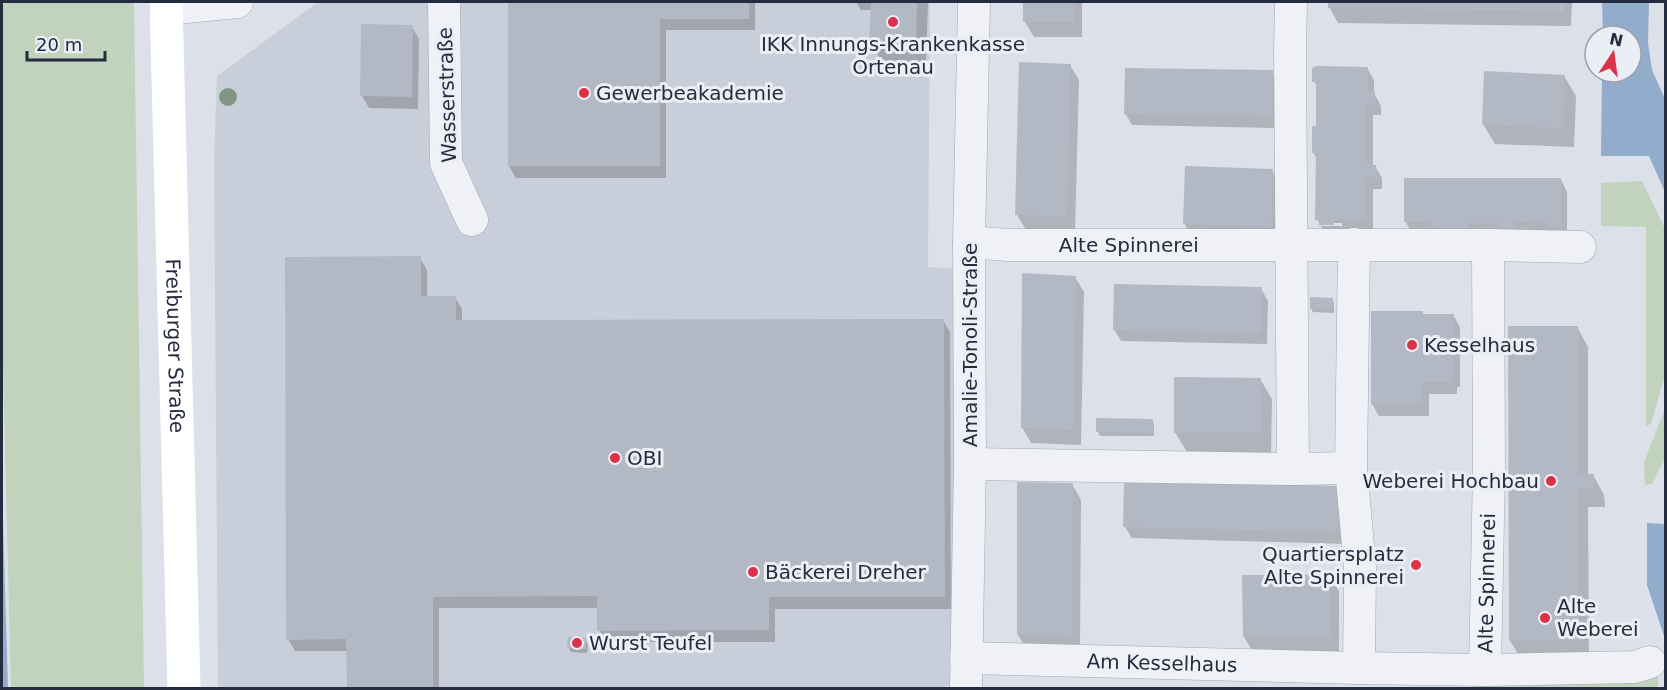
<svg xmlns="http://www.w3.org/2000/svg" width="1667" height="690" viewBox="0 0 1667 690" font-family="'DejaVu Sans',sans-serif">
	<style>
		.built { fill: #c9cfda }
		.green { fill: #c1d3bc }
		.water { fill: #92adcc }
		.shadow { fill: #0003; fill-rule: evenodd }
		.building { fill: #b2b9c5 }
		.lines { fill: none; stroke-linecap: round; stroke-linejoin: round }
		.minor-casing { stroke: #a1a7b2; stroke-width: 33 }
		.minor { stroke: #eff1f6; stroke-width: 32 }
		.secondary { stroke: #fff; stroke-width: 33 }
		.tree { fill: #819783 }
		.poi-dot { fill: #db3247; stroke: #ebeff5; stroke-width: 2 }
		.labels { text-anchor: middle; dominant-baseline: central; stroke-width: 6; stroke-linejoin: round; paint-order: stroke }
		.poi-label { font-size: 20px; fill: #242d3f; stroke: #ebeff5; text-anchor: start }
		.street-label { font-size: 20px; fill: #242d3f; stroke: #ebeff5 }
	</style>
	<rect width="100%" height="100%" fill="#dce0e8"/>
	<path class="built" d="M318 2H930L928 267 961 269 958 688H218L214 158 217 76Z"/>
	<g class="green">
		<path d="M2 2H134L144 688H11L2 330Z"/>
		<path d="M1642 181 1666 231 1665 375 1651 424 1646 426V227L1601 226V183Z"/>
		<path d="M1665 409V458L1652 484 1645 485 1644 462Z"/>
		<path d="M1473 672 1658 676V688H1472Z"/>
	</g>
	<g class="water">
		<path d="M1602 2H1649L1648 43 1652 70 1665 99V192L1649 156H1601L1602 72H1631V36H1603Z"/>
		<path d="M2 486 8 688H2Z"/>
		<path d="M1647 523 1665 524V639L1647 585Z"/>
	</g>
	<g class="shadow">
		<path d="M509 2H755V30H666V178H516L509 166Z"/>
		<path d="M856 2H928L926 64 882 62 871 42 872 10H861Z"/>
		<path d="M1025 2H1082V37H1034L1025 22Z"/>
		<path d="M1330 2H1572L1571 26 1338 23 1330 8Z"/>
		<path d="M362 26 412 27 419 39 418 109 369 108 362 96Z"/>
		<path d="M1070 65 1079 80 1075 231 1026 230 1017 215Z"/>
		<path d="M1367 68 1374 80V93L1381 106V115H1373V166H1375L1382 178V189H1373V232L1327 237 1317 219V159L1313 152 1318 128V88L1314 81ZM1321 223H1342V226H1321Z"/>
		<path d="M1272 72 1279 84 1278 128 1132 125 1125 113Z"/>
		<path d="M1564 76 1576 96 1574 147 1495 144 1483 124Z"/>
		<path d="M1272 171 1283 191 1281 246 1196 243 1184 223Z"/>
		<path d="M1561 180 1567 192V239L1412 233 1405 221Z"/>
		<path d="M420 258 427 270V297H455L462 309V322L943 320 950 332 951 609H775V642H606L599 630V608H439V688H348V651H295L288 639Z"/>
		<path d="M1075 277 1084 292 1081 445 1031 443 1022 427Z"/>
		<path d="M1261 289 1268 301 1267 344 1121 341 1114 329Z"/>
		<path d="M1332 299 1334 303V313L1313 312 1311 309Z"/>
		<path d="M1422 312 1424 315H1453L1460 327V387H1457V394H1429V416H1379L1372 404Z"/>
		<path d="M1577 327 1588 347V475H1593L1604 495 1605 507H1588L1589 661 1522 660 1510 641Z"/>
		<path d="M1260 379 1272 399 1271 453 1187 452 1175 432Z"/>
		<path d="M1152 420 1154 424V436H1100L1098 432Z"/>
		<path d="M1019 484H1072L1081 500 1080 650H1027L1018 635Z"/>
		<path d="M1341 488 1346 544 1132 538 1125 527Z"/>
		<path d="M1244 576H1330L1339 591V652H1253L1244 637Z"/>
		<path d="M585 640 588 644 587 653 571 652 569 648Z"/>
	</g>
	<g class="building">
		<path d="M508 2H749V19H660V166H508Z"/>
		<path d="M871 2H917L916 44 869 43Z"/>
		<rect x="1023" y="2" width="51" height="20"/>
		<path d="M1328 2H1564V11L1328 8Z"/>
		<path d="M361 24 413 25 412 97 360 96Z"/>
		<path d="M1019 62 1071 64 1067 216 1015 215Z"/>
		<path d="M1316 66 1368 67V92H1375V103H1367V164L1376 165V177H1367L1366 220H1334V225H1319V220H1315L1316 153H1312V126H1316V82H1312V68Z"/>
		<path d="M1125 68 1273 70 1272 116 1124 114Z"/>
		<path d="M1484 71 1565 75 1563 128 1482 125Z"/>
		<path d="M1185 166 1273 169 1271 227 1183 224Z"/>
		<path d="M1404 178H1561V227H1548V223L1514 222V228H1501V223H1467V228L1429 227V222H1404Z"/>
		<path d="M421 256V296H456V320L944 319 945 597H769V630L597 631V596L433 597V688H347L346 639 286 640 285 257Z"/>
		<path d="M1022 273 1076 276 1073 430 1021 428Z"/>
		<path d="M1114 284 1262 287 1261 333 1113 330Z"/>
		<path d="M1310 297 1333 298V309H1310Z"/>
		<path d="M1371 311H1423V314H1454V376H1451V382H1423V404H1371Z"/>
		<path d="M1508 326H1578V474H1594V488H1578V641H1509Z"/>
		<path d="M1174 377 1261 378V433H1174Z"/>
		<path d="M1096 418 1153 419V433L1096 432Z"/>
		<path d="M1124 481 1341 486 1340 532 1123 527Z"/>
		<path d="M1017 482 1073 483 1072 636 1017 635Z"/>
		<path d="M1331 574V637H1243L1242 575Z"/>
		<path d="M568 637 586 638V649L567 648Z"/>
	</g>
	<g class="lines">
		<g class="minor-casing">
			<g id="minor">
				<path d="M444 2 446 163 472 220"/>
				<path d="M1291 2 1290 50 1293 469"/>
				<path d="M166 9 237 2"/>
				<path id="s1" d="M969 242 1008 245H1488L1580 247"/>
				<path d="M1354 244 1351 468 1360 568 1359 668"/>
				<path d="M970 464 1293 469 1351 468"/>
				<path id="s2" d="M966 658 1359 668 1485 670 1635 667 1650 662"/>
				<path id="s3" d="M1485 670 1489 468 1488 245"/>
				<path d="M966 688 970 464 969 242 974 2"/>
			</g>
		</g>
		<use href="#minor" class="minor"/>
		<path class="secondary" id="s4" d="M166 2 184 688"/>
	</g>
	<circle class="tree" cx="228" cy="97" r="9"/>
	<g class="poi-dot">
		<circle cx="893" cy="22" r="6"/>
		<circle cx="584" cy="93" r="6"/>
		<circle cx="1412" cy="345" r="6"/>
		<circle cx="615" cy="458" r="6"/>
		<circle cx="1551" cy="481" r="6"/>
		<circle cx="1416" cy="565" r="6"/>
		<circle cx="753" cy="572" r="6"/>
		<circle cx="1545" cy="618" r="6"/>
		<circle cx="577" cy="643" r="6"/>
	</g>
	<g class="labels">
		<g class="poi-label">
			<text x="893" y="44" text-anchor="middle">IKK Innungs-Krankenkasse<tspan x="893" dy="23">Ortenau</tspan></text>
			<text x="596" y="93">Gewerbeakademie</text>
			<text x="1424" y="345">Kesselhaus</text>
			<text x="627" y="458">OBI</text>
			<text x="1539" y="481" text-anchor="end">Weberei Hochbau</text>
			<text x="1404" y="554" text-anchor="end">Quartiersplatz<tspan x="1404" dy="23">Alte Spinnerei</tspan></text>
			<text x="765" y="572">Bäckerei Dreher</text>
			<text x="1557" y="606">Alte<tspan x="1557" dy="23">Weberei</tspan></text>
			<text x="589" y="643">Wurst Teufel</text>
		</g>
		<g class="street-label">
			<text transform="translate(447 95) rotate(-92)">Wasserstraße</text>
			<text stroke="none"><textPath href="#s1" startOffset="160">Alte Spinnerei</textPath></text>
			<text stroke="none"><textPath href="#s4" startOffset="344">Freiburger Straße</textPath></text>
			<text transform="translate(970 345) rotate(-90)">Amalie-Tonoli-Straße</text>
			<text stroke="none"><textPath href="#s3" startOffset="87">Alte Spinnerei</textPath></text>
			<text stroke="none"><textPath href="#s2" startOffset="196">Am Kesselhaus</textPath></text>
		</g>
	</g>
	<rect width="1667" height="690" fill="none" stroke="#242d3f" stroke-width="6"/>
	<g transform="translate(1613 54) rotate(13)"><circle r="28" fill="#ebeff5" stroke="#9ba1ac" stroke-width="1.5"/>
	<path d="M0-4.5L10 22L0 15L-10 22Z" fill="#db3247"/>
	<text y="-9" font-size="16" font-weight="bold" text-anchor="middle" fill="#242d3f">N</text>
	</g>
	<path d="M27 51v9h78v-9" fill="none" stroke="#242d3f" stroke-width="3"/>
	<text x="36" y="51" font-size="18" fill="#242d3f" stroke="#ebeff5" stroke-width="4.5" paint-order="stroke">20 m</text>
</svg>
